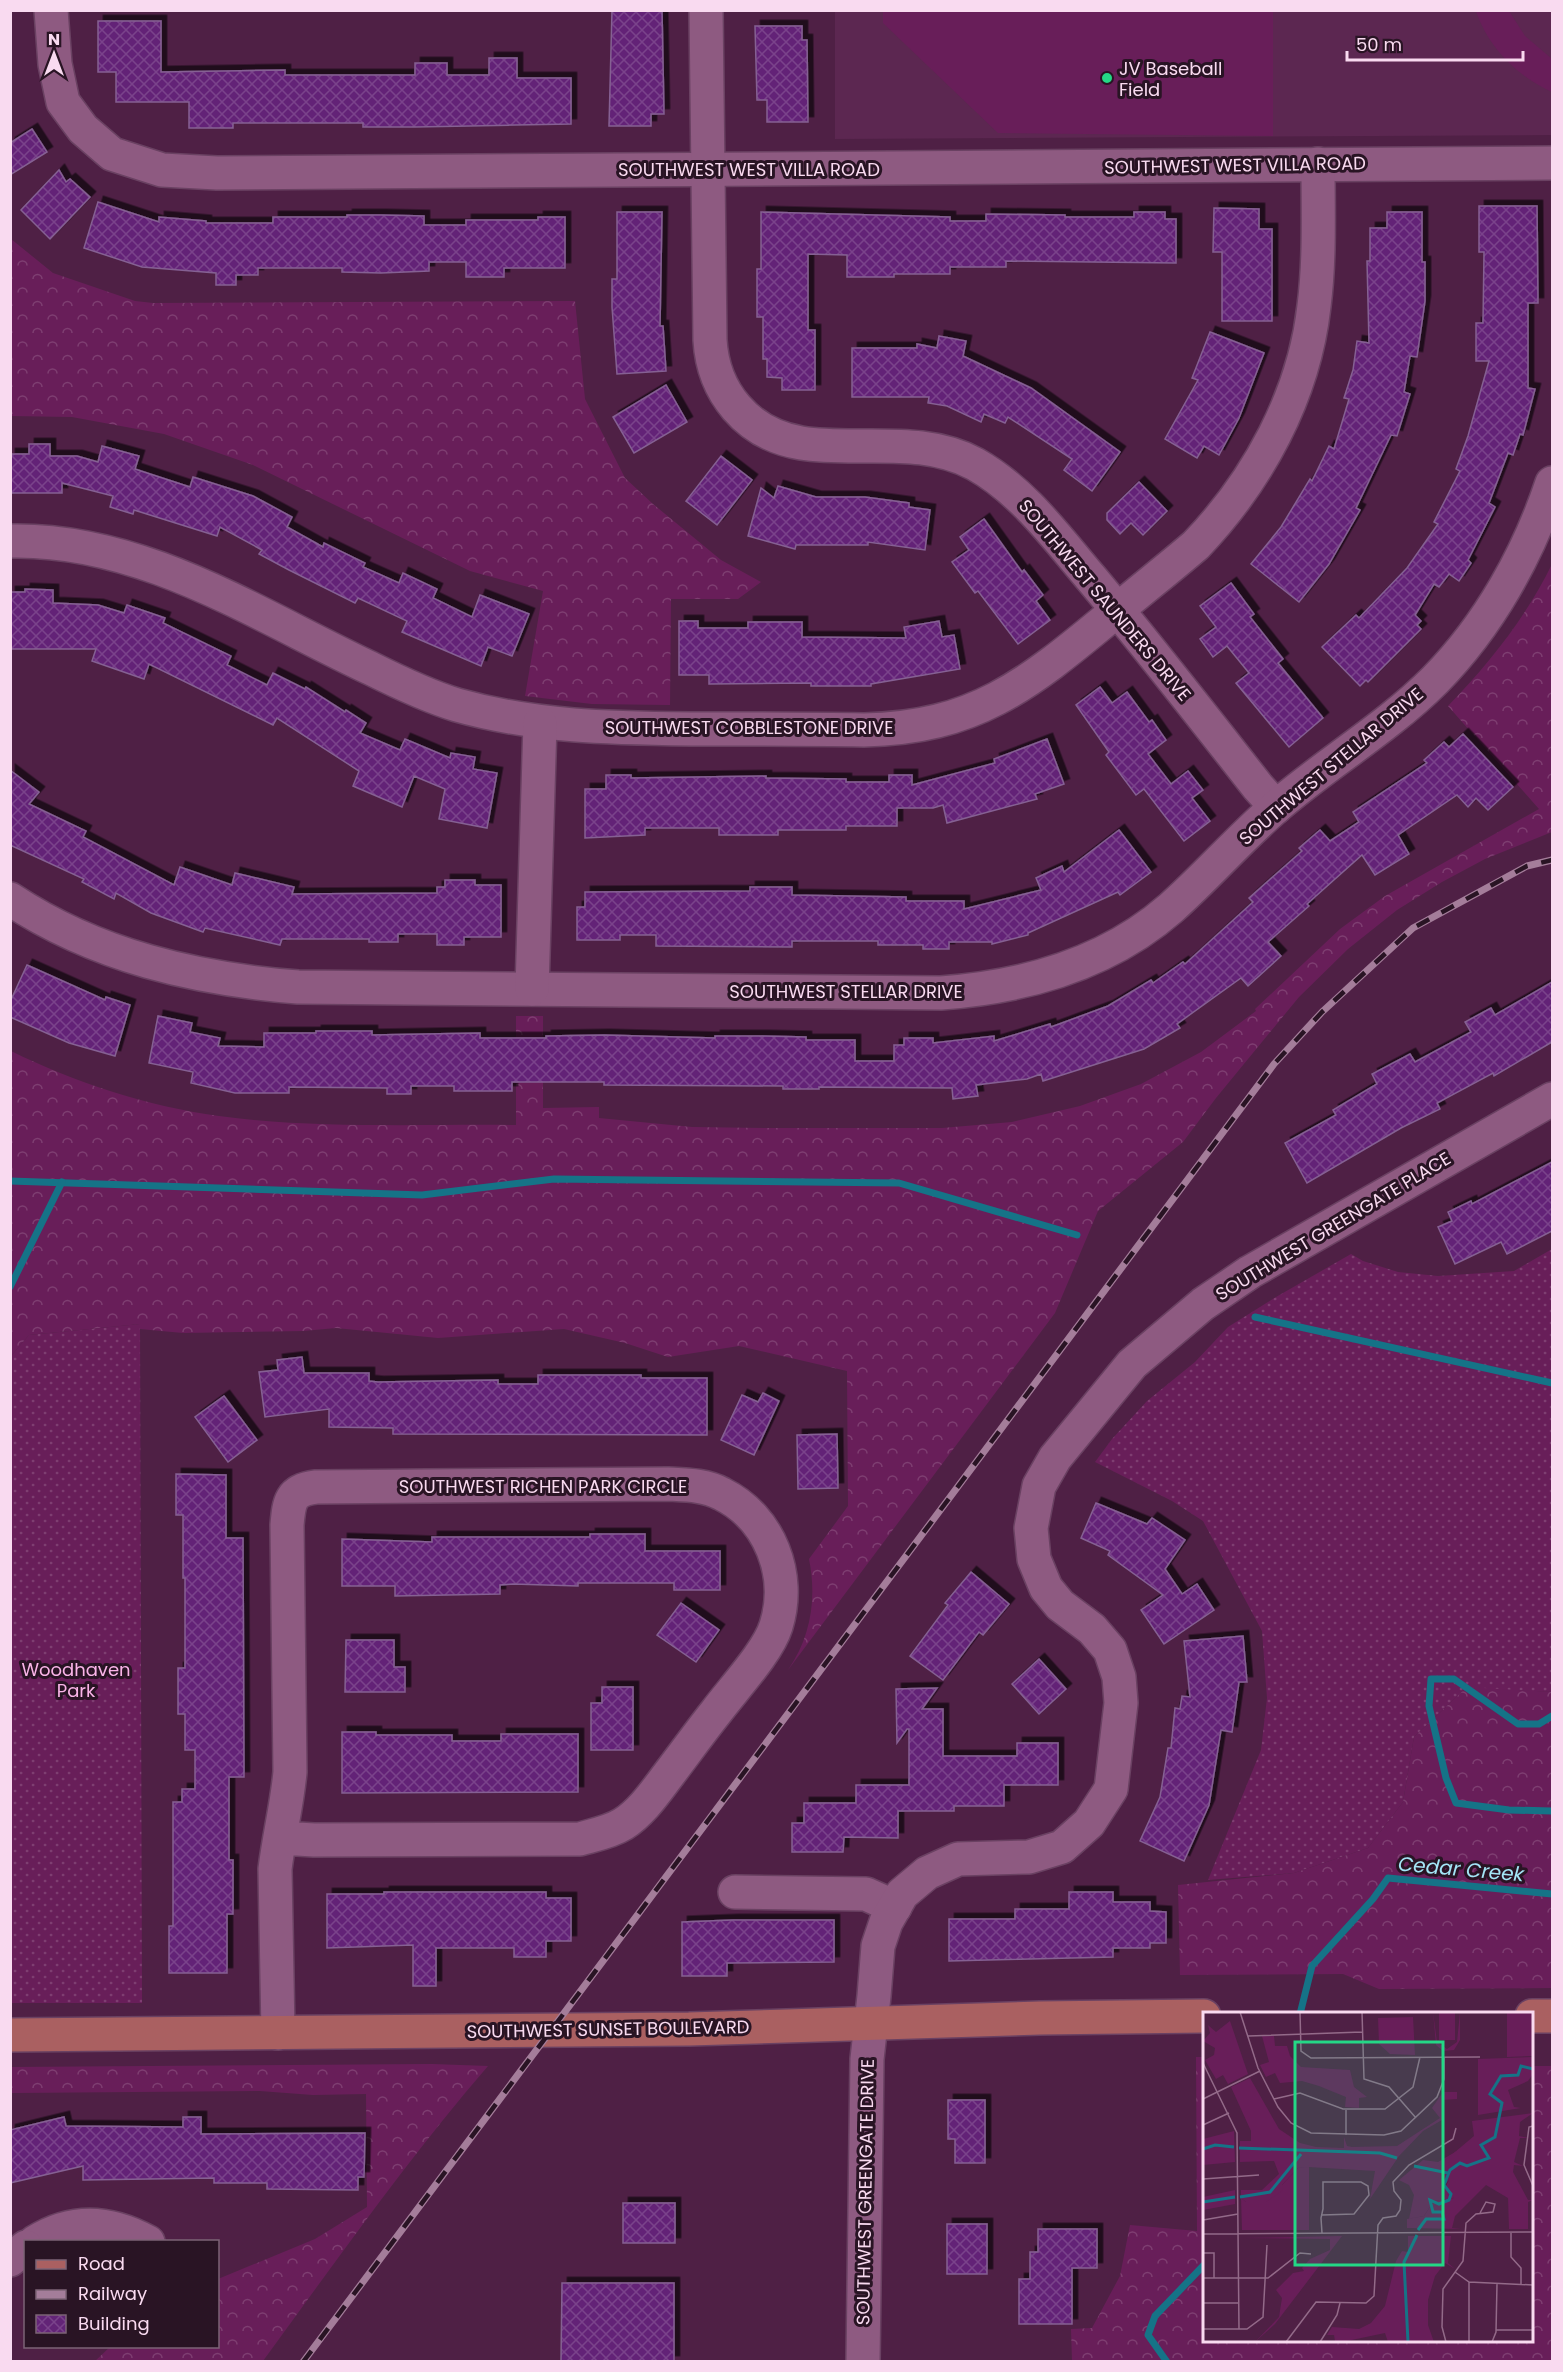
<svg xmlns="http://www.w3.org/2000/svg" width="1563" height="2372" viewBox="0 0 1563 2372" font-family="Poppins,sans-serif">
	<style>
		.built { fill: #5c2751 }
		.grass { fill: url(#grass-dots) }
		.forest { fill: url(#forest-crowns) }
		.garden { fill: #681e59 }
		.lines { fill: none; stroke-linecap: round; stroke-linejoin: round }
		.stream { stroke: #157387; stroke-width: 7 }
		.building { fill: url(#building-cross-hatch); stroke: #856093; stroke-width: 1.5; filter: url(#shadow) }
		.minor-casing { stroke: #6a4162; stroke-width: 36 }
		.major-casing { stroke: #6a4162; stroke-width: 36 }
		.minor { stroke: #8e5a81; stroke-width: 33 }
		.major { stroke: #aa6061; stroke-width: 33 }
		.rail-casing { stroke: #a47d9a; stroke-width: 7 }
		.rail { stroke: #291424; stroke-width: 4.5; stroke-dasharray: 14; stroke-linecap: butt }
		.poi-dot { fill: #24d886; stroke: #291424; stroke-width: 2 }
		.labels { text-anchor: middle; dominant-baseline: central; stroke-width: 6; stroke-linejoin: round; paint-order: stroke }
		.poi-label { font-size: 18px; fill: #f9daf0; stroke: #291424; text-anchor: start }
		.street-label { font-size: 18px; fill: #f9daf0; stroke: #291424 }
		.park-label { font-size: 18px; fill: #fab4e8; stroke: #291424 }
		.water-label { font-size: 20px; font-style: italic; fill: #a4e5f6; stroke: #291424 }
		.inset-river { fill: none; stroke: #157387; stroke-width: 3 }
		.inset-road { fill: none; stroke: #936a89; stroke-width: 1.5 }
		.view { fill: #24d886; fill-opacity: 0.15; stroke: #24d886; stroke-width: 3 }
		.inset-edge { fill: none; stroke: #f9daf0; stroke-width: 3 }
	</style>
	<defs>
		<pattern id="grass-dots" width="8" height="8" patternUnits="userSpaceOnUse" patternTransform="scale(1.5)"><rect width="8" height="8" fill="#681e59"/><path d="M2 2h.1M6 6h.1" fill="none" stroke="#7e3e71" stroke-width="1.8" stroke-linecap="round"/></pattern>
		<pattern id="forest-crowns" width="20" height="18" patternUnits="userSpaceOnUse" patternTransform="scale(1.5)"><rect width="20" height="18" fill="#681e59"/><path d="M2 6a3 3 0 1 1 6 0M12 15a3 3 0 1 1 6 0" fill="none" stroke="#7e3e71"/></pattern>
		<pattern id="building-cross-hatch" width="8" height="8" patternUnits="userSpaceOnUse" patternTransform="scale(1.5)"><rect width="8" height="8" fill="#632477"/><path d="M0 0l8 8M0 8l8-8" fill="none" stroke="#7a438b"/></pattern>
		<filter id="shadow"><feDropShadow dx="5.5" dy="-5.5" stdDeviation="0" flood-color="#0009"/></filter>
	</defs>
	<rect width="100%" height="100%" fill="#4f2045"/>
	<path class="built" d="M835 11H1552V135L835 139Z"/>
	<g class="grass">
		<path d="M1552 1249V1692L1466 1688 1414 1737 1403 1802 1368 1848 1294 1873 1208 1880 1261 1750 1267 1698 1262 1631 1203 1521 1172 1501 1095 1462 1112 1439 1147 1401 1195 1362 1228 1327 1276 1297 1351 1254 1363 1261 1398 1272 1438 1276 1514 1271Z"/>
		<path d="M140 1324 142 2003H11V1356L29 1335Z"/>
	</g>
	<g class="forest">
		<path d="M11 239 53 273 135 301 153 303 575 301 585 399 625 478 653 504 721 560 761 582 738 599H671L670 705 592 704 525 696 543 591 470 571 253 465 164 434 72 417 11 416Z"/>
		<path d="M1552 564V832L1485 859 1442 882 1397 910 1348 949 1299 997 1216 1098 1183 1142 1098 1211 1055 1313 788 1670C811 1637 817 1598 809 1559L848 1506 847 1371 739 1346 668 1357 625 1343 564 1329 438 1338 336 1328 303 1331 183 1333 140 1329V1324L29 1335 11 1356V1051C76 1083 147 1106 219 1116 314 1129 420 1124 516 1125V1016H543V1108L599 1107V1118L692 1127 767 1128H942L1012 1122 1080 1106 1141 1084 1201 1052 1256 1011 1255 1009 1340 929 1385 896 1539 809 1448 706C1488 665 1527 616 1552 564Z"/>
		<path d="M1467 1687 1552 1692V1988L1379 1989 1343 1974 1180 1975 1178 1885 1294 1873 1368 1848 1403 1802 1414 1737Z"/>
		<path d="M1196 2057H1204V2340H1532V2066H1552V2361H1072L1071 2329 1092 2328 1120 2276 1130 2225 1197 2231Z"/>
		<path d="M432 2064 488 2066C407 2160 336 2261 263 2361H95L110 2347 218 2346V2279L315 2239 367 2207 366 2094 313 2095 260 2091 11 2093V2067Z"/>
	</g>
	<g class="garden">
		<path d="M883 11H1273V136L998 133 883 23Z"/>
		<path d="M1476 11H1509L1525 36 1552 59V92C1518 77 1488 47 1476 11Z"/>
	</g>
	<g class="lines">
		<g class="stream">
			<path d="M10 1181 422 1195 554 1179 899 1183 1077 1235"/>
			<path d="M10 1287 62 1182"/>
			<path d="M1255 1317 1552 1383"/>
			<path d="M1552 1716 1539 1724H1518L1454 1679H1431L1429 1706 1446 1778 1456 1803 1509 1810 1552 1811"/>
			<path d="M1300 2014 1312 1966 1373 1899 1388 1878 1552 1894"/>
			<path d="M1167 2362 1148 2335 1155 2316 1204 2265"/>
		</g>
	</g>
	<g class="building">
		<path d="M612 10H662L664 114H651V126H609Z"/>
		<path d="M98 21H161V72L285 70V75H415V63H447V75H489V58H517V78H571V124L415 127H363V123H233V128H189V102H116V72H98Z"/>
		<path d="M755 26H802V40H807L808 122H767V100H757Z"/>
		<path d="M32 129 47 152 10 175V143Z"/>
		<path d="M59 170 66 182 70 179 90 197 50 239 21 210Z"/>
		<path d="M98 202 159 222V217L206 221V223H273V217H347V215H381L424 216V225H466V220H538V217H565V268H504V277H466V262H429V271L381 273 342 272V268H258V275H236V285H216V273L142 267 84 248Z"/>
		<path d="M1479 206H1537L1538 303H1528V388L1535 389 1523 435 1520 434 1513 455 1508 453 1489 503 1495 507 1468 560 1471 563 1459 581 1449 574 1439 587 1434 584 1415 615 1421 621 1417 625 1421 629 1368 682 1366 680 1360 686 1322 647 1356 615 1359 618 1407 568 1438 524 1434 522 1460 471 1456 469 1468 436 1489 361H1476V323H1483L1484 252H1479Z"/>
		<path d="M1214 208 1259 209V229H1272V321H1222V252H1213Z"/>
		<path d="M617 212H662L660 326H663L666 371 617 374 612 307V279H617Z"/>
		<path d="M761 212 950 217V221H986V214L1065 215V217H1134V212H1165V219H1176V263L1006 261V267H950V274H894V277H847V255L808 254V330H815V390H782V378L767 377V359H763V317H757V269H761Z"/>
		<path d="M1387 212H1422V262H1425V301L1417 357 1410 356 1404 392 1410 394 1397 436 1391 435 1356 508 1360 510 1329 564 1299 602 1251 564 1281 527 1310 479 1312 481 1329 446 1334 449 1349 399 1344 398 1353 370 1357 341 1369 343 1367 261H1370V228H1387Z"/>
		<path d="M1210 332 1264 353 1239 418 1219 455 1204 446 1197 458 1165 439 1198 380 1192 378Z"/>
		<path d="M939 336 966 341 963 356 1031 388 1120 452 1092 491 1064 470 1072 459 1008 417 1005 423 984 414 981 422 947 406 928 403 929 397H852V348H917V344L937 348Z"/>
		<path d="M666 385 687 422 634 453 613 417Z"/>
		<path d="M29 444H50V456H77L98 462 102 446 139 456 135 469 144 472 190 487 193 477 253 496 292 517 287 527 323 547 324 543 365 563 363 567 399 583 403 573 437 589 433 598 472 617 480 595 529 614 512 656 488 647 481 666 402 632 407 621 358 598 355 603 289 570 259 554 262 550 220 527 217 536 134 510 133 514 110 507 113 496 62 483V493H10V454H29Z"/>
		<path d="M721 456 752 480 717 525 686 501Z"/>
		<path d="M1139 482 1167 511 1143 535 1131 523 1120 534 1107 520V513Z"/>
		<path d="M778 486 816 497H865L909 503V507L930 510 925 550 868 542V545H796L795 549 748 536 761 488 774 498Z"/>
		<path d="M984 519 1022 572 1024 570 1043 595 1036 601 1050 620 1018 644 978 591 975 593 952 562 969 550 960 537Z"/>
		<path d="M1231 583 1254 614 1250 617 1283 659 1278 663 1323 718 1289 747 1236 683 1249 673 1227 646 1213 657 1200 639 1216 627 1200 606Z"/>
		<path d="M25 589 53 590V603L98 605 124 613 127 605 165 618 163 623 231 656 227 665 267 685 273 673 305 689 306 687 345 712 346 710 366 723 360 733 400 750 405 739 450 758 451 753 475 757 473 769 497 773 487 828 439 819 445 789 414 776 402 807 353 786 359 771 277 718 273 725 149 664 144 679 92 661 96 649H10V592H25Z"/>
		<path d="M679 621H698V628H748V622H802V637L906 638 904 627 939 621 942 637 954 635 960 669 871 684V686H811V683L709 684V675H679Z"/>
		<path d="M1100 687 1112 703 1127 692 1149 722 1152 720 1166 740 1148 754 1171 784 1188 771 1203 790 1192 798 1210 821 1184 841 1144 789 1136 795 1106 755 1109 752 1076 705Z"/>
		<path d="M1463 734 1513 787 1488 810 1476 798 1468 807 1457 795 1398 835 1409 854 1375 875 1362 855 1307 904 1309 906 1268 942 1281 956 1248 986 1241 978 1177 1024 1180 1028 1144 1049 1043 1081 1041 1074 1027 1079 976 1085 978 1096 953 1099 952 1088 819 1087V1089H783V1086L604 1085V1082H512V1091H454V1086H411V1094H387V1088L289 1087V1093H235L191 1083 193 1072 149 1063 158 1016 192 1023 190 1032 220 1038 218 1046 264 1047V1033H316V1031H372V1035L480 1033V1038H546V1036L604 1035 715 1038V1036H763L806 1037V1040H855V1061H894V1045H904V1038H933V1043L994 1036V1041L1050 1024 1051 1027 1108 1006 1151 980 1153 983 1183 962 1185 964 1253 902 1249 898 1302 851 1299 848 1320 830 1330 841 1359 822 1353 812 1427 763 1424 760 1444 742 1449 747Z"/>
		<path d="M1047 739 1064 784 1035 794 1037 799 947 823 943 805 933 808H897V826H846V830H778V835H719V828H645V835L585 838V789H606V775H631V778L766 776V778L846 779V782H889V775H912V785L995 763 994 759Z"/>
		<path d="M10 770 39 792 29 804 86 831 83 837 174 885 180 867 232 885 235 873 294 887 292 894 437 893V887H445V880H475V885H501V937H464V945H437V934H398V942H369V939H282L280 945 205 928 203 932 151 913 116 893 114 899 82 882 84 879 10 845Z"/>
		<path d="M1119 830 1151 872 1120 895 1118 892 1028 933V935L992 944V942H949V949H923V945H878V941H792V947L656 946V935H620V940H577V907H585V892L750 891V887H792V895L906 897V901H964V909L1041 890 1036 878 1062 866 1064 872Z"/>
		<path d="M27 965 105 1000 106 997 130 1005 115 1056 69 1043 10 1017V1002Z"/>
		<path d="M1552 982V1042L1494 1076 1493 1073 1437 1103 1440 1109 1401 1128 1307 1183 1285 1143 1336 1115 1333 1110 1377 1084 1372 1074 1410 1054 1415 1062 1471 1032 1465 1022 1491 1008 1495 1015Z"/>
		<path d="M1552 1162V1231L1507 1254 1501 1242 1455 1264 1438 1227 1452 1221 1448 1212 1471 1201 1472 1204Z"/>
		<path d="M302 1357 304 1373H369V1381L378 1382 498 1380V1384H538V1375H641V1378H707V1435L393 1434V1428L329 1427V1409L265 1417 259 1372 278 1370 277 1360Z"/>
		<path d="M763 1393 779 1401 754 1455 721 1440 742 1395 758 1402Z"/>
		<path d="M224 1396 257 1440 228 1462 195 1417Z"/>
		<path d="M837 1434 838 1488 798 1489 797 1435Z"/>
		<path d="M176 1474 226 1475V1538H243L244 1777H229V1860H233V1914H227V1973H169V1926H173V1802H182V1789H195V1750H185V1714H178V1668H185V1578H183V1515H176Z"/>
		<path d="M1096 1503 1147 1524 1152 1518 1185 1540 1165 1569 1182 1594 1197 1584 1214 1610 1164 1644 1141 1610 1163 1595 1108 1555 1110 1551 1081 1538Z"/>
		<path d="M590 1534H645V1551H720V1590H674V1583H578V1586L513 1584 500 1585V1594L395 1596V1586H342V1539L432 1542V1537H590Z"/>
		<path d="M971 1572 1009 1604 983 1635 979 1632 943 1680 910 1656 948 1605 945 1603Z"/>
		<path d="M681 1603 719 1630 696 1662 657 1635Z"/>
		<path d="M1243 1636 1247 1682H1239L1232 1732 1221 1730 1209 1805 1184 1861 1140 1841 1160 1797 1168 1748H1171L1175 1708 1180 1709 1182 1696 1190 1697 1184 1641Z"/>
		<path d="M346 1640H394V1667H405V1692H345Z"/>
		<path d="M1039 1659 1066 1689 1039 1714 1012 1684Z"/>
		<path d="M602 1687H633V1750H591V1703H602Z"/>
		<path d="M937 1688 922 1709H943V1756H1017V1743H1058V1785H1004V1806H954V1811H898V1838L844 1837 843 1852H792V1823H804V1803H856V1785H909V1729H907L897 1743 896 1689Z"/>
		<path d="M342 1732H376V1735H452V1741H501V1734H578V1792L342 1793Z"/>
		<path d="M384 1892H546V1898H571V1941H546V1957H514V1948H436V1986H413V1945L327 1948V1894H384Z"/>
		<path d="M1069 1892H1113V1902H1150V1911L1166 1912V1943H1150V1948H1113V1957L949 1961V1919H1015V1909H1069Z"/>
		<path d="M733 1920H834V1962L727 1963V1976H682V1922Z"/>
		<path d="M948 2100H985V2163H955V2139H948Z"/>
		<path d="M64 2117 66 2126 183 2127V2117H201V2134L365 2133 364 2177H358V2190L267 2189V2183H214V2178L83 2180V2166L10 2183V2130Z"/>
		<rect x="623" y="2203" width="52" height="40"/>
		<rect x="947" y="2224" width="40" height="50"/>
		<path d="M1038 2229H1097V2268H1072V2324H1019V2279H1030V2252H1038Z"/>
		<path d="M562 2283H674V2361H561Z"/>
	</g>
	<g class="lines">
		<g class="minor-casing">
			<g id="minor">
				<path d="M51 10 55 64 63 102 83 129 112 154 162 170 217 173 1552 163"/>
				<path d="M706 10 710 340C713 392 747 434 801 443 858 452 921 435 975 464 1023 491 1056 537 1091 578 1148 646 1203 717 1258 787L1276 807"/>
				<path d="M10 541C142 538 255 614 370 668 398 682 427 696 457 705 535 727 611 728 691 729 749 729 806 729 864 730 974 728 1027 685 1108 618 1137 593 1167 570 1196 545 1258 480 1304 396 1314 306 1320 259 1318 211 1318 164"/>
				<path d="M10 899C96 956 196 979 298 987L941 993C1024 987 1107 964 1171 908 1207 876 1239 839 1276 807 1327 763 1387 728 1435 680 1489 625 1528 555 1552 483"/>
				<path d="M532 989 540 723"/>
				<path d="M735 1892 866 1894 895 1907"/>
				<path d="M278 2033 275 1869C279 1836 287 1805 290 1772L287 1525C289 1502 290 1490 316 1487L668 1484C687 1485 705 1485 722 1494 770 1518 792 1575 776 1626 768 1652 733 1689 716 1712 700 1732 685 1753 669 1774 656 1791 642 1812 623 1824 610 1832 594 1835 580 1839L314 1840 281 1838"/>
				<path d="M35 2242C73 2218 110 2221 148 2242"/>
				<path d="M10 2260 26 2247"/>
				<path d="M863 2362 867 2059 874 1996 878 1946 886 1922 902 1894 927 1873 958 1859 1029 1857 1062 1847 1089 1823 1111 1789 1121 1703 1119 1677 1110 1650 1092 1629 1060 1605 1046 1588 1034 1559 1031 1528 1039 1486 1055 1458 1132 1364 1203 1304 1250 1272 1552 1099"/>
			</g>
		</g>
		<g class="major-casing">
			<g id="major">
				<path d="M1532 2016H1552"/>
				<path d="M10 2035 689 2029 1040 2018 1204 2016"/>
			</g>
		</g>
		<use href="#minor" class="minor"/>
		<use href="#major" class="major"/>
		<g class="rail-casing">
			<path id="rail" d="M303 2362 1274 1064 1322 1012 1413 928 1527 866 1552 860"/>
		</g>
		<use href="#rail" class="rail"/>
	</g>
	<circle class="poi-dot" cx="1107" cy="78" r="6"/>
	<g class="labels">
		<g class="poi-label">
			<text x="1119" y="68">JV Baseball<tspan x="1119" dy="21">Field</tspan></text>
		</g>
		<g class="street-label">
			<text transform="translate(1235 165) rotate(-1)">SOUTHWEST WEST VILLA ROAD</text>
			<text x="749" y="169">SOUTHWEST WEST VILLA ROAD</text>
			<text transform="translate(1105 600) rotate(50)">SOUTHWEST SAUNDERS DRIVE</text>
			<text x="749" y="727">SOUTHWEST COBBLESTONE DRIVE</text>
			<text transform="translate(1331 766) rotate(-40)">SOUTHWEST STELLAR DRIVE</text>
			<text x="846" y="991">SOUTHWEST STELLAR DRIVE</text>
			<text transform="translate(1333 1226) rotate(-31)">SOUTHWEST GREENGATE PLACE</text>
			<text x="543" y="1486">SOUTHWEST RICHEN PARK CIRCLE</text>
			<text transform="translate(608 2029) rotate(-1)">SOUTHWEST SUNSET BOULEVARD</text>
			<text transform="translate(865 2192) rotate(-89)">SOUTHWEST GREENGATE DRIVE</text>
		</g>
		<g class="park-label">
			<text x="76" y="1669">Woodhaven<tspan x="76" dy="21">Park</tspan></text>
		</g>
		<g class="water-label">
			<text transform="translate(1461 1869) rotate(5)">Cedar Creek</text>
		</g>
	</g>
	<g transform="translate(1203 2012)">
		<rect width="330" height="330" fill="#4f2045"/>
		<path d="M304 0H330V44L304 45ZM259 136 246 147V168L241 174 251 186 231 189 221 204 206 207 211 183 206 173 196 168 220 148 235 150ZM106 154V218H39L38 186 43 190 79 173 95 156Z" fill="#681e59"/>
		<path d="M27 9 45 62 25 72 20 63 13 67 2 48 11 43 12 36 0 29 7 21 5 13 13 20ZM59 24H71L72 34H84L87 44 98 55 147 58 151 75 164 85 156 86V96L142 95 143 85 116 74 99 69 77 71 72 61 63 65 57 53 66 50ZM330 45V62L325 69 305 78 311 95 318 96 275 103V47ZM47 66 76 117 97 131 113 135 141 136V125L144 134 149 135 194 134 237 106 229 96 240 80H254V87L239 88V108L220 119 196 144 167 187 172 159 105 155 95 156 79 173 80 178 63 190H43L38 186V178H59L76 162 71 149 37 150V129H48V119L28 75ZM330 101 317 110 316 124 326 126H317L311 150 320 154 311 153 310 160 325 188H330L325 190V217H306L305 186 283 173 252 204 249 216 258 217 204 216V207L221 204 231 189 251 186 240 180 246 168 239 164V151L271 124 269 109ZM31 119 32 150 0 153V127ZM32 178V192L0 198V185ZM139 224 72 312 52 330 76 305 79 286 73 278 90 261 101 259 99 256 107 247 127 238V227L39 226ZM205 224H248L245 251 252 257 242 251 232 264 225 288V313L231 330H185L182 321 144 329H132L131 323H124L129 315 156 317 168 311 182 294 193 249 199 239 205 240Z" fill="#681e59"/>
		<path d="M230 0 234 30 244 37 254 30 257 0V28L251 38 240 39 233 33ZM236 0H252V28H236ZM210 5 212 43 187 42 176 32 175 6Z" fill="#681e59"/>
		<path class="inset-river" d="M36 136 177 141 194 146M0 137 12 133 31 135M211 154 245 161M37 185 67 180 98 142M0 190 32 185M215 218 223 207H241L239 200H230L227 188 236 192 246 188 248 182 241 173 247 158 257 151 264 154 286 146 278 133 292 125 299 91 287 82 298 64 315 63 318 54 330 57M205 330 201 250 214 223"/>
		<path class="inset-road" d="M37 0 55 56 75 95 88 111 108 121 181 123 198 119 234 85 241 67V45M97 0 98 39 108 46 277 45M159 0 161 67 186 75 213 106M45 24 159 20M0 51 34 121 36 317M0 87 57 59M71 87 97 81 140 97H182L210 75 217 45M0 113 26 101M330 114 326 115 321 153 330 174M143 123V98M0 167 56 163M0 208 35 202M308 220V245L318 256V273M119 221 118 206 120 197V170H158L165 174 166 183 151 202 119 203M0 222 330 220M0 241H11V266M252 260 266 270 330 273M0 266H65L97 241 108 242M0 291H36M0 317H44L60 305 64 233M293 318H330M83 330 113 290 163 291 171 284 175 213 180 206 193 204 197 198 198 188 191 179 190 170 206 153 250 127 253 116M117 330 134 303 137 291M243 330 239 315 240 277 260 249 263 211 273 202 290 200 292 192 283 190 277 201M266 330V270M289 330 293 320 294 272"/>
		<path class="view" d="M92 30H240V253H92Z"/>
		<rect width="330" height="330" class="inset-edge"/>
	</g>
	<rect width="1563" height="2372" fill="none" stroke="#f9daf0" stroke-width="24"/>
	<rect x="24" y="2240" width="195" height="108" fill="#291424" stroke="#7c6376" stroke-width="1.5"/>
	<rect x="36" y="2260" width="30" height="9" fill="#aa6061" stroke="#7c6376" stroke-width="1.5"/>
	<text x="78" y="2270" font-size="18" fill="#f9daf0">Road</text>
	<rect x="36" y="2290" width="30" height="9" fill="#a47d9a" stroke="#7c6376" stroke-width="1.5"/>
	<text x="78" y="2300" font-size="18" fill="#f9daf0">Railway</text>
	<rect x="36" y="2315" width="30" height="18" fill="url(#building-cross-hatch)" stroke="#7c6376" stroke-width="1.5"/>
	<text x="78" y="2330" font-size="18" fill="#f9daf0">Building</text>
	<g transform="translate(54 54)" stroke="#291424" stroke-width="4.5" paint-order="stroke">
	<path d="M0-4.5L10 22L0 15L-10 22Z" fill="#f9daf0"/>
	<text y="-9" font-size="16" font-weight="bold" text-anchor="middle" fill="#f9daf0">N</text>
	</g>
	<path d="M1347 51v9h176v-9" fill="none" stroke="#f9daf0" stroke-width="3"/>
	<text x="1356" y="51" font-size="18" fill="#f9daf0" stroke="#291424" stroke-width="4.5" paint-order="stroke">50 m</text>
</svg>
